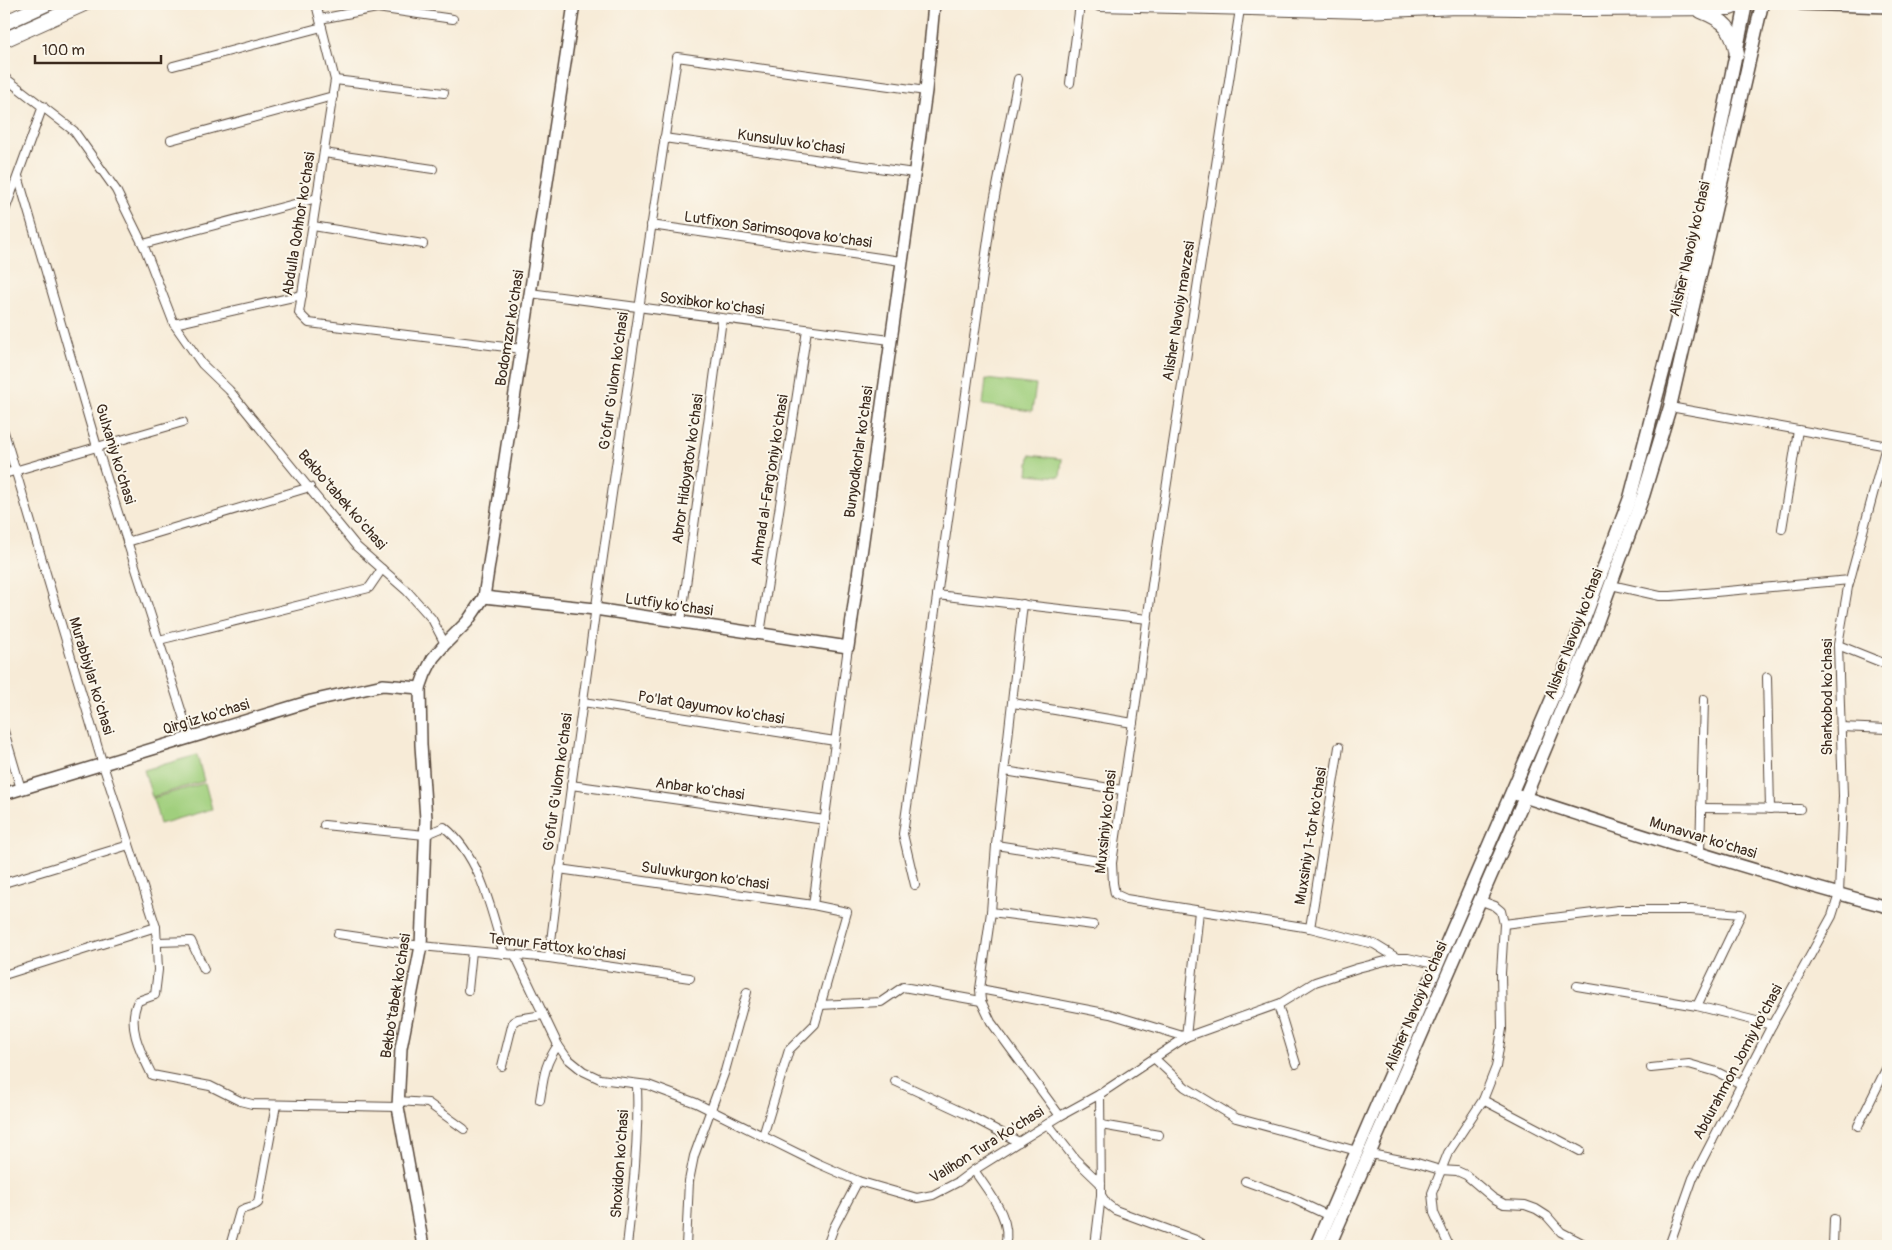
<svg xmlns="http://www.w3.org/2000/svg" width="1892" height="1250" viewBox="0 0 1892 1250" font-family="Pangolin,sans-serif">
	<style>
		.pitch { fill: #a0cf7d; stroke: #6e7c4e }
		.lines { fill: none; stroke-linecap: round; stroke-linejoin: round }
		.street-casing { stroke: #57473a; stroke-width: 10 }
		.secondary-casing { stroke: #57473a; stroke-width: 14 }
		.primary-casing { stroke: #57473a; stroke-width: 15 }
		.highway-casing { stroke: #57473a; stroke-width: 16 }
		.street { stroke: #fff; stroke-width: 8 }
		.secondary { stroke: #fff; stroke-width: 11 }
		.primary { stroke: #fff; stroke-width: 12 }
		.highway { stroke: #fff; stroke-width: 14 }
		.labels { text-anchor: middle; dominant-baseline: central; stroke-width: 4; stroke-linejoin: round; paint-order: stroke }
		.street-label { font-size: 15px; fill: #3b2a1e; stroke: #fbf7ec }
	</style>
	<rect width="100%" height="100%" fill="#fbf7ec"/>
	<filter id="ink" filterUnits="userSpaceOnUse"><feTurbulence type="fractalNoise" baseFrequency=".02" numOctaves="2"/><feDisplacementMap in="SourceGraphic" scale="10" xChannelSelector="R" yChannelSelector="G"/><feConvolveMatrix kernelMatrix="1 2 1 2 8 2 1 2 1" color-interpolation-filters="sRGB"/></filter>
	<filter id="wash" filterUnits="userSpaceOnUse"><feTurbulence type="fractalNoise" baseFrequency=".0096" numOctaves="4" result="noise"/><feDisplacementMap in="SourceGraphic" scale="20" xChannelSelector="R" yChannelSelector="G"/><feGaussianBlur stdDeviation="1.12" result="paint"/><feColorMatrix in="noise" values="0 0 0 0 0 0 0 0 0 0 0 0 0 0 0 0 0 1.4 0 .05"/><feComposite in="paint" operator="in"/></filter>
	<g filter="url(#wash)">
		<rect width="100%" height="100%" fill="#f7ebd7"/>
		<g class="pitch">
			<path d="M986 379 1036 385 1032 411 983 405Z"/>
			<path d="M1030 455 1062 459 1060 477 1028 474Z"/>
			<path d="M197 755 204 781 152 797 144 770Z"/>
			<path d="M205 783 212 809 160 824 153 798Z"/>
		</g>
	</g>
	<g filter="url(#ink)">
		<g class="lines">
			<g class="street-casing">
				<g id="street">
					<path d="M316 4 335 80 299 313 309 323 522 349"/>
					<path d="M1240 9 1158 541 1137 695 1112 863 1113 883 1115 894 1126 899 1310 928 1374 944 1397 958"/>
					<path d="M320 19 377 8 453 19"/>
					<path d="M173 66 322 27"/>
					<path d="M4 77 74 131 116 190 145 249 174 324 202 364 229 390 357 547 407 591 432 619 445 644"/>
					<path d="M335 80 444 93"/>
					<path d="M1070 83 1080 4"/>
					<path d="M664 138 914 173"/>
					<path d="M171 140 333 96"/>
					<path d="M324 153 433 169"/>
					<path d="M18 176 97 447 190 738"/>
					<path d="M4 213 43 106"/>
					<path d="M651 225 901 261"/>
					<path d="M313 226 423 244"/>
					<path d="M143 244 317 198"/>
					<path d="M530 293 890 340"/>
					<path d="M174 324 302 295"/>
					<path d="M1670 407 1888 446"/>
					<path d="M4 432 103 765 156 927 158 970 155 995 138 1001C126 1026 141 1053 152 1075L210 1086 240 1101 252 1104 398 1107"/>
					<path d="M4 474 183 422"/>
					<path d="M1782 529 1798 430"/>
					<path d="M127 542 310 487"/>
					<path d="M1611 585 1660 596H1671L1850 580"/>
					<path d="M937 595 1148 619"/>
					<path d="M1023 604 996 845 991 912 980 989 981 1001 991 1022 1060 1116"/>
					<path d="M681 622 722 319"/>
					<path d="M760 634 807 330"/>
					<path d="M159 640 369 588 382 569"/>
					<path d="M1838 645 1888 665"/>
					<path d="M1767 677 1770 809"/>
					<path d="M583 702 835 741"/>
					<path d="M1013 703 1133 723"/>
					<path d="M1841 727 1888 729"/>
					<path d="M4 731 21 789"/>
					<path d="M1005 771 1122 790"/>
					<path d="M571 785 825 820"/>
					<path d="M1701 808 1800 809"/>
					<path d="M324 825 425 835 444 827C481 857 491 910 504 954"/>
					<path d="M996 845 1112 863"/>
					<path d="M1700 853 1704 699"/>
					<path d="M559 869 813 905 847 912 815 1024 789 1050 763 1136"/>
					<path d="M4 883 129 845"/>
					<path d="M915 885 903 834 992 212 1018 79"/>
					<path d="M813 905 848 647"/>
					<path d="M991 912 1093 925"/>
					<path d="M1504 924 1618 910H1691L1741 914 1697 1006"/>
					<path d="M1310 928 1339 747"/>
					<path d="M338 934 421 946 549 958 690 978"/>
					<path d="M157 942 191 941 204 969"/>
					<path d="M515 955 558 1045 567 1058 583 1071 600 1079 648 1085 696 1103 817 1163 858 1181 917 1198 933 1195 958 1182 974 1170 1060 1116 1100 1094 1186 1037 1281 1003 1315 982 1358 968 1397 958H1408L1438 965"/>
					<path d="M549 958C561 855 576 752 590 650 617 452 647 254 677 57L926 91"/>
					<path d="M4 975 156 927"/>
					<path d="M1577 986 1697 1006 1772 1025"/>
					<path d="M980 989 1110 1014 1186 1037 1199 911"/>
					<path d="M468 990 472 951"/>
					<path d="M820 1005 881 1002 903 987 981 1001"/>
					<path d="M1278 1005 1296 1064"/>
					<path d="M1154 1058 1185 1087 1236 1118 1357 1151"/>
					<path d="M502 1066 513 1022 518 1019 543 1015"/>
					<path d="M1651 1068 1689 1064 1717 1072 1741 1084"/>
					<path d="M895 1081 966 1114 1019 1142"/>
					<path d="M1100 1094 1101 1195 1107 1204 1115 1210 1196 1240 1206 1246"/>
					<path d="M540 1100C544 1076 544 1065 558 1045"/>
					<path d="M1483 1100 1580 1151"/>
					<path d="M398 1101 428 1103 464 1129"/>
					<path d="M1048 1124 1075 1159 1101 1184"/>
					<path d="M1101 1125 1159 1135"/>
					<path d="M1858 1126 1888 1065"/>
					<path d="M1370 1154 1417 1163 1440 1170 1457 1171 1466 1175 1493 1198 1504 1204 1525 1205 1536 1209 1547 1216 1561 1232 1588 1246"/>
					<path d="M974 1170C988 1192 1013 1218 1005 1246"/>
					<path d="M1245 1181 1289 1197 1329 1216"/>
					<path d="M230 1246 240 1211C246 1206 253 1208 258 1203L276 1105"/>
					<path d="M627 1246C633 1192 639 1138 637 1084"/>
					<path d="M686 1246 689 1181 694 1156 725 1071 747 992"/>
					<path d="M827 1246 834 1227 858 1181"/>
					<path d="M1095 1246 1101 1195"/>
					<path d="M1449 1246 1434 1213 1432 1193 1448 1153 1483 1100 1496 1067 1502 1029 1501 973 1504 924 1501 911 1495 906 1479 900"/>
					<path d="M1669 1246 1693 1178 1772 1025 1832 916 1839 894 1843 796 1838 645 1848 587 1886 446"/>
					<path d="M1833 1246 1834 1219"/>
				</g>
			</g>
			<g class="secondary-casing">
				<g id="secondary">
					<path d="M1801 4 1888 7"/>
					<path d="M484 597 595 609 848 647 926 91 934 4"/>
					<path d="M1512 793C1636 834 1761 874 1888 907"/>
					<path d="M4 794 311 701 383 685 420 688"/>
					<path d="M423 1246 398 1107 401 1048 421 946 426 819 421 745 420 688 425 674 433 658 445 644 467 622 484 597 574 4"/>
				</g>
			</g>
			<g class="primary-casing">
				<g id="primary">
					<path d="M1316 1246 1567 664 1630 498 1698 239 1746 4"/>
					<path d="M1329 1246 1525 797 1592 636 1643 496 1670 407 1762 4"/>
				</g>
			</g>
			<g class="highway-casing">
				<g id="highway">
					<path d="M1100 4 1365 11 1457 7 1580 9 1730 8 1740 4"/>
					<path d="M1701 11C1726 21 1732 28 1737 54"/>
					<path d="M4 23 46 4"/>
					<path d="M4 40 84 4"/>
				</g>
			</g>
			<use href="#street" class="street"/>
			<use href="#secondary" class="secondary"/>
			<use href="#primary" class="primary"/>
			<use href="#highway" class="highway"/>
		</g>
	</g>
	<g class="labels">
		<g class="street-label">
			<text transform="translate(791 142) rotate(8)">Kunsuluv ko'chasi</text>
			<text transform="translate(299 224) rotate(-81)">Abdulla Qohhor ko'chasi</text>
			<text transform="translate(778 230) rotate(8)">Lutfixon Sarimsoqova ko'chasi</text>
			<text transform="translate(1690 249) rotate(-77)">Alisher Navoiy ko'chasi</text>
			<text transform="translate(712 304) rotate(7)">Soxibkor ko'chasi</text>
			<text transform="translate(1179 311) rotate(-81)">Alisher Navoiy mavzesi</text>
			<text transform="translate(510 328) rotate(-81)">Bodomzor ko'chasi</text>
			<text transform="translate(614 381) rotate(-82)">G'ofur G'ulom ko'chasi</text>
			<text transform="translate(859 452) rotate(-82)">Bunyodkorlar ko'chasi</text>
			<text transform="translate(115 454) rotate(73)">Gulxaniy ko'chasi</text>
			<text transform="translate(688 469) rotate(-82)">Abror Hidoyatov ko'chasi</text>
			<text transform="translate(770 480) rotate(-81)">Ahmad al-Farg'oniy ko'chasi</text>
			<text transform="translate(342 500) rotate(49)">Bekbo'tabek ko'chasi</text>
			<text transform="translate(669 605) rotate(8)">Lutfiy ko'chasi</text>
			<text transform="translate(1574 634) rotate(-69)">Alisher Navoiy ko'chasi</text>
			<text transform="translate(91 676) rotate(73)">Murabbiylar ko'chasi</text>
			<text transform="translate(1827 697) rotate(-90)">Sharkobod ko'chasi</text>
			<text transform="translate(711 708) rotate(9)">Po'lat Qayumov ko'chasi</text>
			<text transform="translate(206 717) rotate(-17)">Qirg'iz ko'chasi</text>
			<text transform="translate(558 782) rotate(-82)">G'ofur G'ulom ko'chasi</text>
			<text transform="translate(700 789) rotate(8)">Anbar ko'chasi</text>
			<text transform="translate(1106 822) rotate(-84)">Muxsiniy ko'chasi</text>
			<text transform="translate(1311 836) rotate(-81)">Muxsiniy 1-tor ko'chasi</text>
			<text transform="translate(1703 838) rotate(17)">Munavvar ko'chasi</text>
			<text transform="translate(705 876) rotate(8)">Suluvkurgon ko'chasi</text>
			<text transform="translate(557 947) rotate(7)">Temur Fattox ko'chasi</text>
			<text transform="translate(396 996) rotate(-81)">Bekbo'tabek ko'chasi</text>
			<text transform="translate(1416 1006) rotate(-67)">Alisher Navoiy ko'chasi</text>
			<text transform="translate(1738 1062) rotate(-62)">Abdurahmon Jomiy ko'chasi</text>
			<text transform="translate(987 1145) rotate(-32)">Valihon Tura Ko'chasi</text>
			<text transform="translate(620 1164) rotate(-86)">Shoxidon ko'chasi</text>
		</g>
	</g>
	<rect width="1892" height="1250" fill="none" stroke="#fbf7ec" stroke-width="20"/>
	<path d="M35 55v8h126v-8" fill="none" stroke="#3b2a1e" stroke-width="2.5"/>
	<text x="42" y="55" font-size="15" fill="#3b2a1e" stroke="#fbf7ec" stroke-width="4" paint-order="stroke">100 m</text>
</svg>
